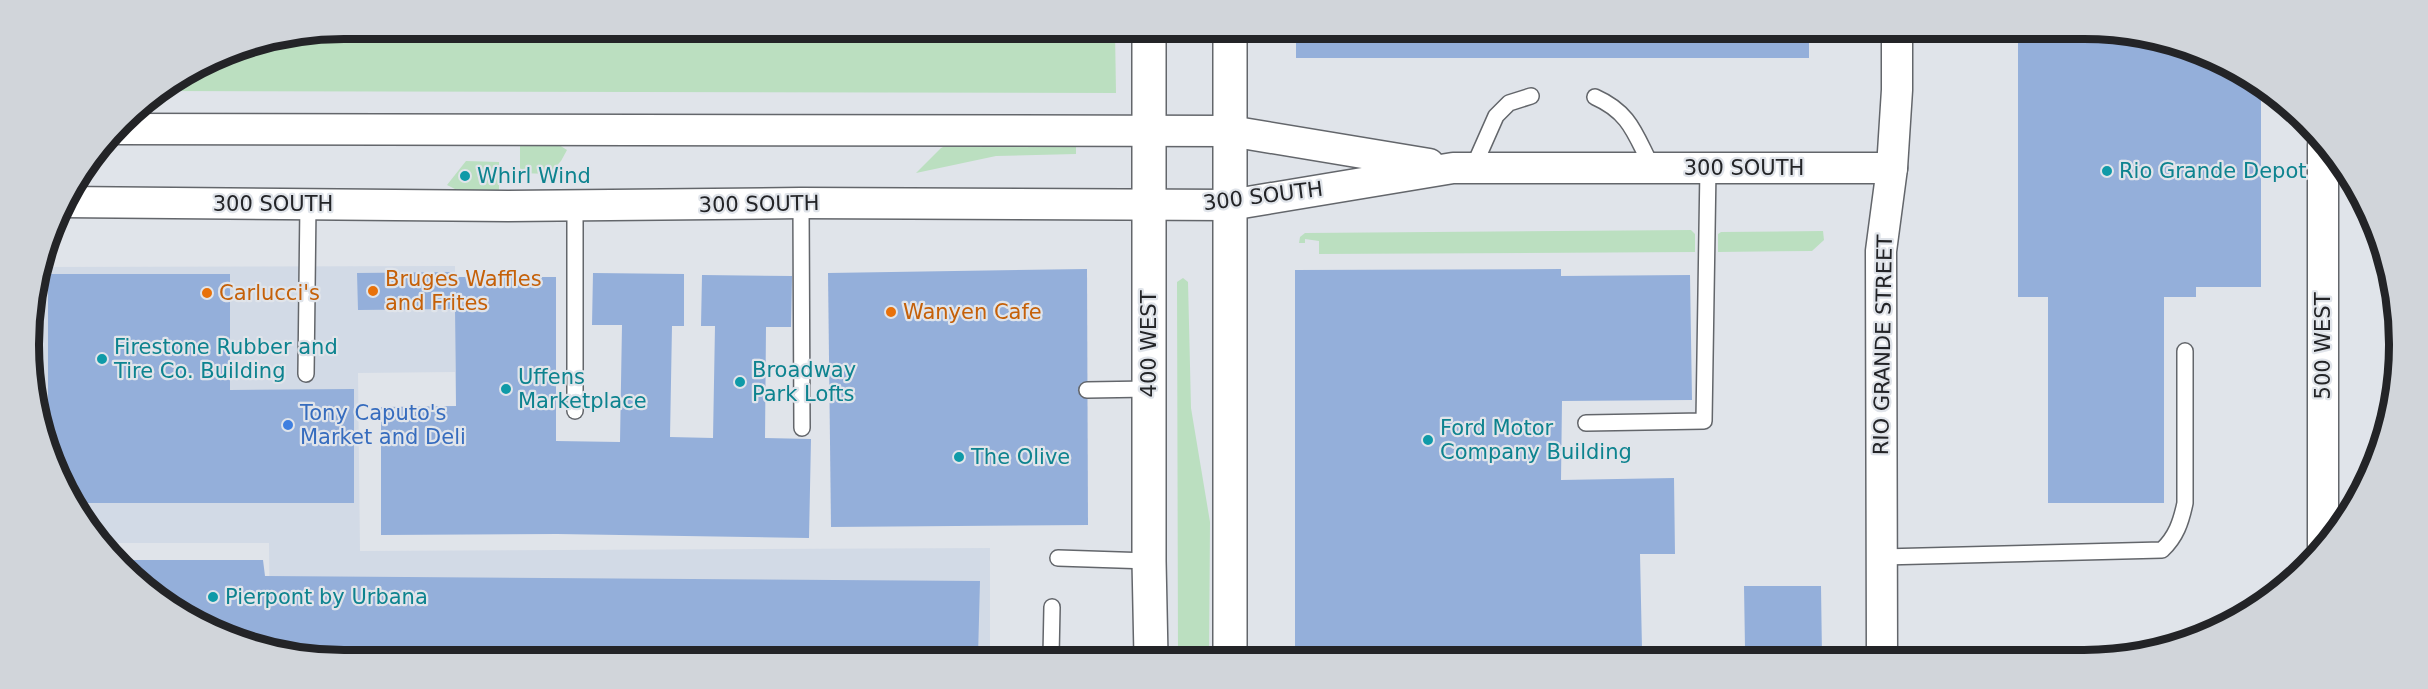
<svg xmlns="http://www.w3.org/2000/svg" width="2428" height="689" viewBox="0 0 2428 689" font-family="'DejaVu Sans',sans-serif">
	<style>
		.built { fill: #d2dae6 }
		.green { fill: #bbdfc0 }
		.building { fill: #94afda }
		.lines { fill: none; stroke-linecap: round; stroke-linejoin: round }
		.service-casing { stroke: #63666b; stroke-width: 18 }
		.minor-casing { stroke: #63666b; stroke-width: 33 }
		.tertiary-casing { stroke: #63666b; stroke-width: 36 }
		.service { stroke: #fff; stroke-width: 15 }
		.minor { stroke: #fff; stroke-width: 30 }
		.tertiary { stroke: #fff; stroke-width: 33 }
		.culture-dot { fill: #0f9aa8; stroke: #e0e4ea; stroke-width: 2 }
		.food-dot { fill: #e8710a; stroke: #e0e4ea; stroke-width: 2 }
		.shop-dot { fill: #3f7fe0; stroke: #e0e4ea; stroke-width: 2 }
		.labels { text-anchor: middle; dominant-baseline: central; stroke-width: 4.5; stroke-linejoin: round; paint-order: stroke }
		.street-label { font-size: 21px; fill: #232427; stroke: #e0e4ea }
		.culture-label { font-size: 21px; fill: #0d838f; stroke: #e0e4ea; text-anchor: start }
		.food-label { font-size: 21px; fill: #c56008; stroke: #e0e4ea; text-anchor: start }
		.shop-label { font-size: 21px; fill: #366cbe; stroke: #e0e4ea; text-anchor: start }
		.rim { fill: none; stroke: #232427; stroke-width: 8 }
	</style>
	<rect width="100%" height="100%" fill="#e0e4ea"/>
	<path class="built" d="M455 266V372L358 373 360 551 990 548V656L283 654 270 649 269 543H101L94 537 39 427 34 373V306L44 267Z"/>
	<g class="green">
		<path d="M345 29 1115 31 1116 93 162 91 224 52Z"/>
		<path d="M1076 144V154L996 156 916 173 941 148 947 145Z"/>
		<path d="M520 145H559L567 150 561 161 549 174 520 173Z"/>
		<path d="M466 161 499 162V190H457L447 185Z"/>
		<path d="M1691 230 1695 234V252L1319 254V241L1305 239V243H1299L1300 237 1305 233Z"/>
		<path d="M1823 231 1824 240 1812 251 1718 252V234L1721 232Z"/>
		<path d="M1183 278 1188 282 1191 408 1210 522 1209 656H1178L1177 282Z"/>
	</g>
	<g class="building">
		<path d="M1296 32 1809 33V58H1296Z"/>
		<path d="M2018 34 2145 35 2261 84V287H2196V297H2164V503H2048V297H2018Z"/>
		<path d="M1087 269 1088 525 831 527 828 273Z"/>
		<path d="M1561 269V276L1690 275 1692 400 1562 401 1561 480 1674 478 1675 554H1640L1642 649 1745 648 1744 586H1821L1822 657 1295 656V270Z"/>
		<path d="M455 272V277H556V441L620 442 622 325H592L593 273 684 274V326H672L670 437 713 438 715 326H701L702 275 792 276 791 327H766L765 438 811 439 809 538 557 534 381 535V407L456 406 455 309 358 310 357 273Z"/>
		<path d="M48 274H230V390L354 389V503H77L48 444Z"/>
		<path d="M120 560H263L265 576 980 581 978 656 283 654 186 618Z"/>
	</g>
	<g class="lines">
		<g class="service-casing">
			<g id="service">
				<path d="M1595 97C1631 113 1635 135 1652 167"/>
				<path d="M1473 168 1496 116 1509 103 1531 96"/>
				<path d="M801 203 802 428"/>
				<path d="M575 206V411"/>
				<path d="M306 374 308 204"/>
				<path d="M1087 390 1149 389"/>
				<path d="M1586 423 1704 421 1708 168"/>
				<path d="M1882 557 2162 550C2176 537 2181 522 2185 503V351"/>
				<path d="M1058 558 1149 561"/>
				<path d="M1051 656 1052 607"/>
			</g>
		</g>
		<g class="minor-casing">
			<g id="minor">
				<path d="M119 129 1230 131 1429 164"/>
				<path d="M2323 145V547"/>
				<path d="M63 202 508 206 801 203 1230 205 1453 168H1892"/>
				<path d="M1882 657 1881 251 1892 168 1897 90V34"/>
			</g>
		</g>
		<g class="tertiary-casing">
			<g id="tertiary">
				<path d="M1149 31V561L1151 656"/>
				<path d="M1230 656V31"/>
			</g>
		</g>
		<use href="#service" class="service"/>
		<use href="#minor" class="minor"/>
		<use href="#tertiary" class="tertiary"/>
	</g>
	<g class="culture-dot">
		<circle cx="2107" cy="171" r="6"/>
		<circle cx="465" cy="176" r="6"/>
		<circle cx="102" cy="359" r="6"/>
		<circle cx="740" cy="382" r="6"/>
		<circle cx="506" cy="389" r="6"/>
		<circle cx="1428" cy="440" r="6"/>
		<circle cx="959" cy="457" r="6"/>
		<circle cx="213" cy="597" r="6"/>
	</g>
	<g class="food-dot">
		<circle cx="373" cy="291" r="6"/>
		<circle cx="207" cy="293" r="6"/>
		<circle cx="891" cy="312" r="6"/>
	</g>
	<circle class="shop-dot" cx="288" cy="425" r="6"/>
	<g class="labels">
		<g class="street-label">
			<text x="1744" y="168">300 SOUTH</text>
			<text transform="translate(1263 196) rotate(-7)">300 SOUTH</text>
			<text x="273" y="204">300 SOUTH</text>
			<text transform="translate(759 204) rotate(-1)">300 SOUTH</text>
			<text transform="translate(1149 344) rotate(-90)">400 WEST</text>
			<text transform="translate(1883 345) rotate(-89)">RIO GRANDE STREET</text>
			<text transform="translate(2323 346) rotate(-90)">500 WEST</text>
		</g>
		<g class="culture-label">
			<text x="2119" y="171">Rio Grande Depot</text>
			<text x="477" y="176">Whirl Wind</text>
			<text x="114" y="347">Firestone Rubber and<tspan x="114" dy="24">Tire Co. Building</tspan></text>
			<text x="752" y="370">Broadway<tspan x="752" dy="24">Park Lofts</tspan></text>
			<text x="518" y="377">Uffens<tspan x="518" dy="24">Marketplace</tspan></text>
			<text x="1440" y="428">Ford Motor<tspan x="1440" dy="24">Company Building</tspan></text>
			<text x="971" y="457">The Olive</text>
			<text x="225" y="597">Pierpont by Urbana</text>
		</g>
		<g class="food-label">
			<text x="385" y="279">Bruges Waffles<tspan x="385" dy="24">and Frites</tspan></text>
			<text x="219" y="293">Carlucci's</text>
			<text x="903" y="312">Wanyen Cafe</text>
		</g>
		<g class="shop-label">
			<text x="300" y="413">Tony Caputo's<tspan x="300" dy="24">Market and Deli</tspan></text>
		</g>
	</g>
	<path d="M0 0H2428V689H0ZM344 39H2084A305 305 0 0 1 2389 344V345A305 305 0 0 1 2084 650H344A305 305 0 0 1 39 345V344A305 305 0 0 1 344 39Z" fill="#d1d5da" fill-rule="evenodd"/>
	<path class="rim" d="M344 39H2084A305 305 0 0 1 2389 344V345A305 305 0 0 1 2084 650H344A305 305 0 0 1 39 345V344A305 305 0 0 1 344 39Z"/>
</svg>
